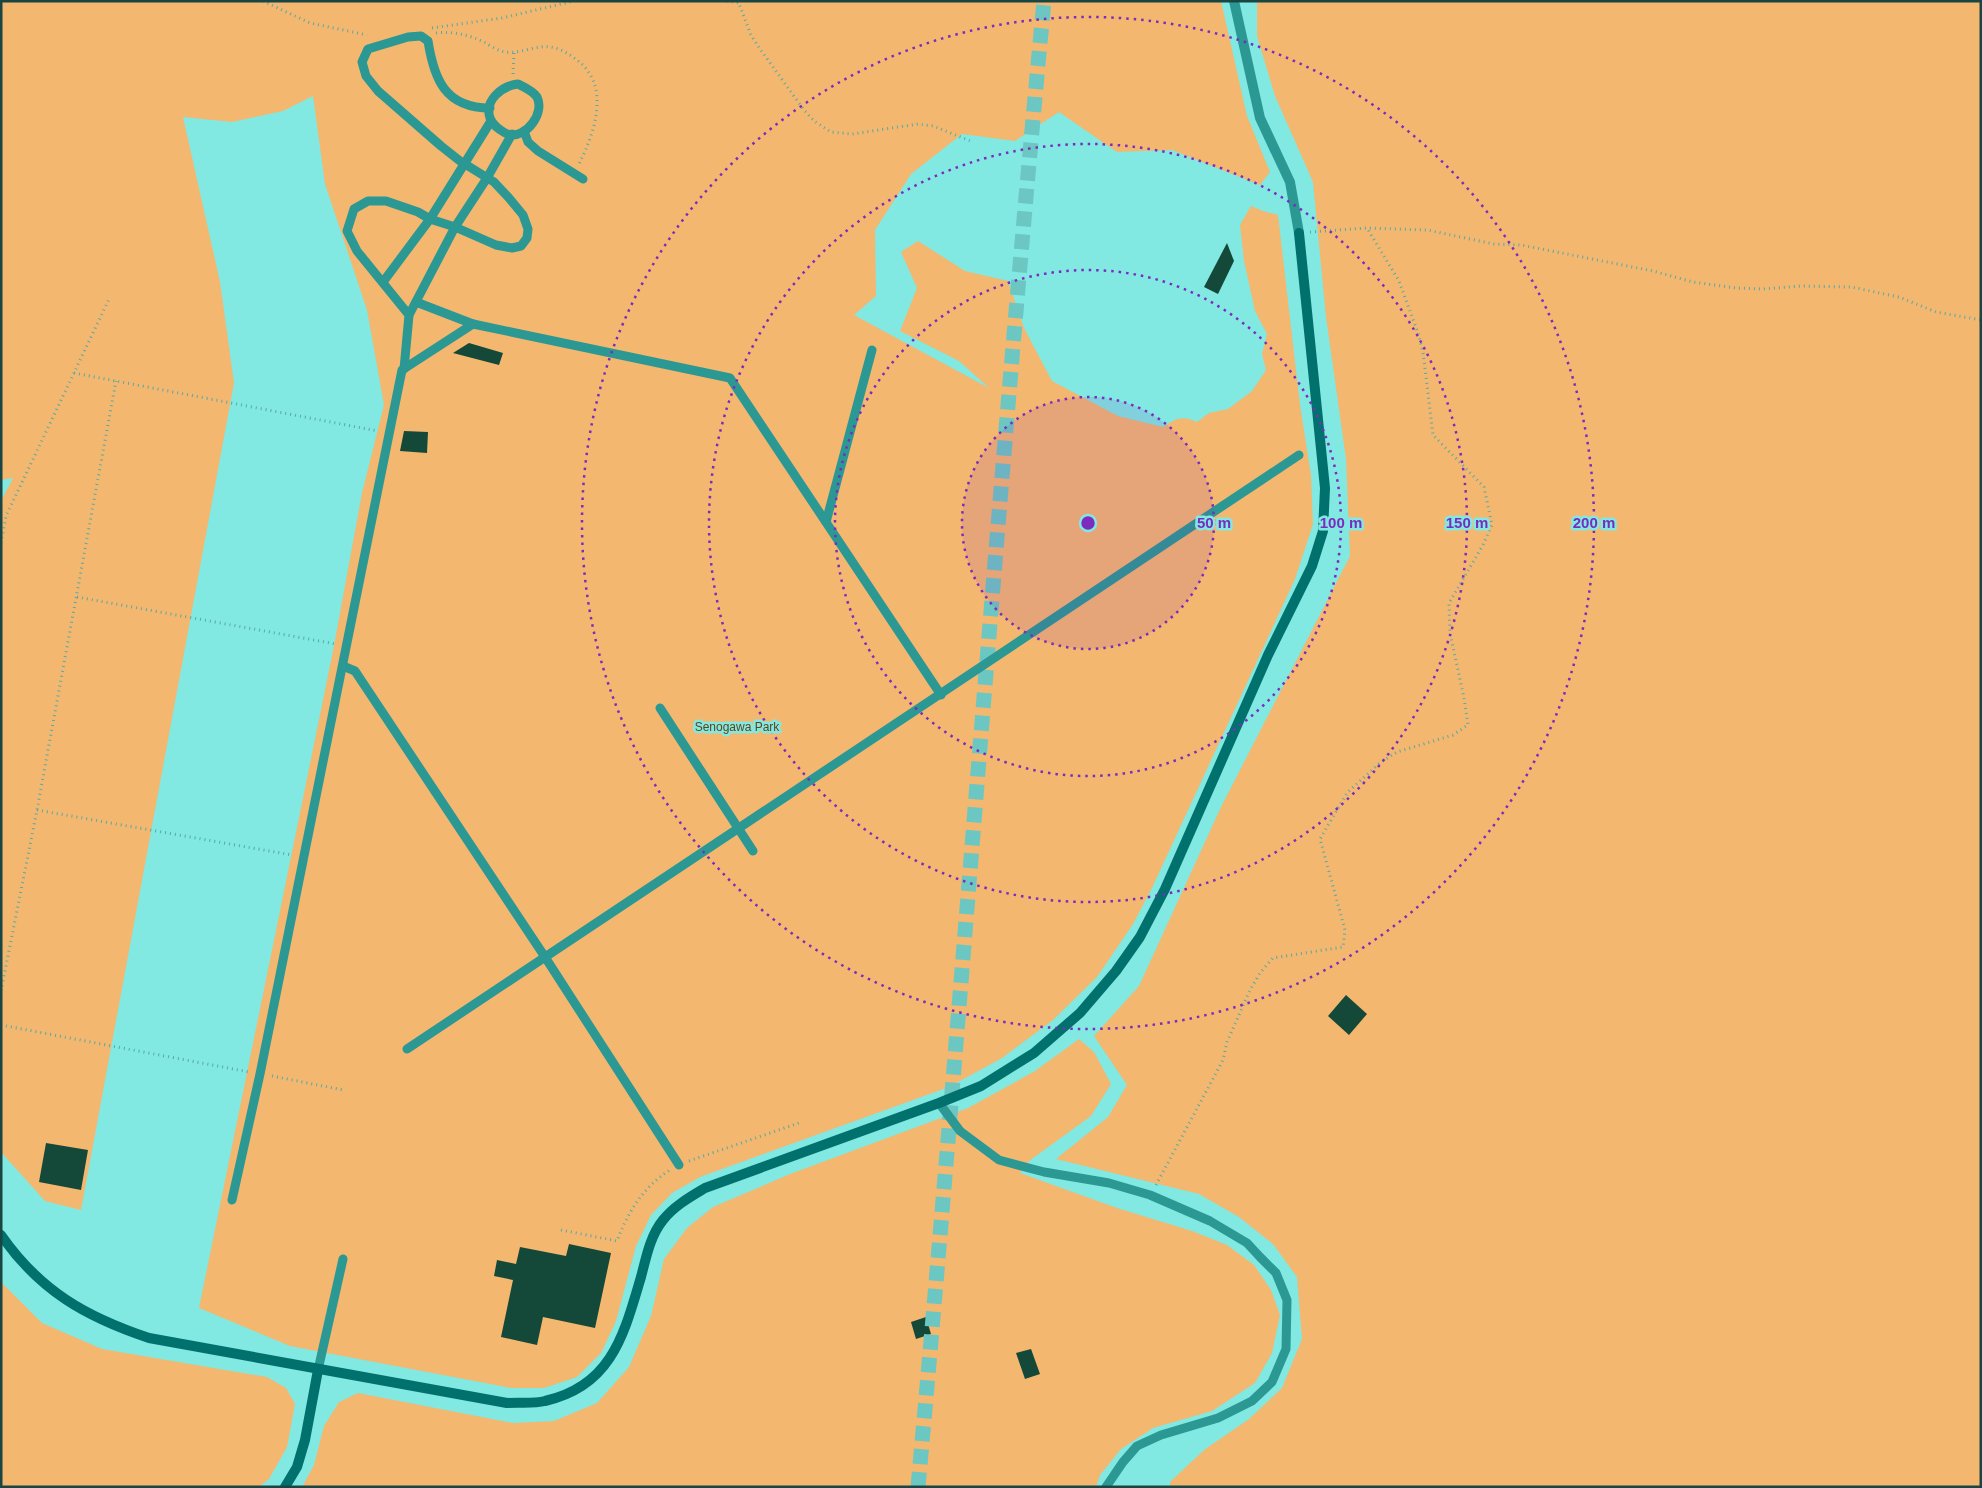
<svg xmlns="http://www.w3.org/2000/svg" width="1982" height="1488" viewBox="0 0 1982 1488" font-family="Helvetica,sans-serif">
	<style>
		.green { fill: #f4b76f }
		.building { fill: #144839 }
		.lines { fill: none; stroke-linecap: round; stroke-linejoin: round }
		.highway-tunnel { stroke: #6cc7c2; stroke-width: 15; stroke-dasharray: 15 8; stroke-linecap: butt }
		.path { stroke: #59a9a5; stroke-width: 3; stroke-dasharray: 1 4; stroke-linecap: butt }
		.lane { stroke: #2c9893; stroke-width: 9 }
		.street { stroke: #2c9893; stroke-width: 10 }
		.secondary { stroke: #00716d; stroke-width: 10 }
		.ring { fill: none; stroke: #7b2cbf; stroke-width: 2.5; stroke-dasharray: 2.5 5 }
		.labels { text-anchor: middle; dominant-baseline: central; stroke-width: 5; stroke-linejoin: round; paint-order: stroke }
		.park-label { font-size: 12px; fill: #634319; stroke: #81e8e2 }
		.centre { fill: #7b2cbf; stroke: #81e8e2; stroke-width: 2.5 }
		.ring-label { font-size: 15px; text-anchor: middle; font-weight: bold; fill: #7b2cbf; stroke: #81e8e2; stroke-width: 5; stroke-linejoin: round; paint-order: stroke }
	</style>
	<rect width="100%" height="100%" fill="#81e8e2"/>
	<g class="green">
		<path d="M1 1H1221L1247 116 1270 172 1260 185 1172 150 1117 152 1059 112 1015 141 962 134 911 174 875 230 876 296 854 315 989 388 959 361 900 331 917 288 901 252 918 241 965 271 1008 281 1024 328 1052 381 1118 416 1163 427C1176 418 1183 415 1197 422L1209 413 1228 409 1252 391 1266 370 1262 354 1267 334 1255 311 1244 261 1240 225 1251 206 1263 211 1278 215 1300 405 1311 475 1313 524 1295 579 1151 890 1133 924 1097 977 1053 1020 1002 1058 949 1087 700 1177 672 1193 651 1215 636 1246 616 1321 601 1353 577 1377 544 1388H511L290 1346 199 1308 333 651 362 493 384 405 367 310 325 184 313 96 283 111 232 122 183 117 220 282 234 383 81 1210 45 1201 1 1152V501L13 478 1 480Z"/>
		<path d="M1257 1H1981V1487H1170V1482L1204 1450 1249 1419 1282 1388 1302 1339 1297 1277 1273 1244 1239 1217 1199 1194 1056 1159 1108 1117 1127 1085 1094 1036 1139 986 1221 807 1350 556 1346 459 1326 317 1313 182 1275 96 1257 36Z"/>
		<path d="M1079 1039 1094 1052 1111 1084 1091 1116 1029 1161 1020 1173 1117 1208 1192 1231 1227 1245 1254 1265 1271 1290 1280 1315 1272 1353 1255 1383 1212 1411 1153 1428 1121 1449 1100 1475 1096 1487H302L314 1465 324 1426 339 1402 358 1393 513 1423 554 1421 597 1403 629 1367 651 1316 664 1259 687 1228 713 1207 790 1174 968 1108 1035 1071Z"/>
		<path d="M1 1282 42 1323 102 1349 267 1377 286 1388 295 1404 287 1447 269 1479 259 1487H1Z"/>
	</g>
	<g class="building">
		<path d="M1227 243 1234 261 1218 294 1204 287Z"/>
		<path d="M469 343 503 353 499 365 453 353Z"/>
		<path d="M404 431 428 432 427 453 400 451Z"/>
		<path d="M1346 995 1367 1014 1349 1035 1328 1016Z"/>
		<path d="M46 1143 88 1150 81 1190 39 1182Z"/>
		<path d="M569 1244 611 1253 595 1328 543 1317 537 1345 501 1337 513 1280 494 1276 497 1260 516 1264 520 1247 566 1256Z"/>
		<path d="M926 1317 931 1334 916 1339 911 1322Z"/>
		<path d="M1031 1349 1040 1374 1025 1379 1016 1353Z"/>
	</g>
	<g class="lines">
		<path class="highway-tunnel" d="M918 1487C963 992 997 496 1044 1"/>
		<g class="path">
			<path d="M263 1 310 23 367 35"/>
			<path d="M727 1 739 3"/>
			<path d="M738 1 751 35 760 49 804 110 814 121 831 132 852 134 918 124 933 126 973 142"/>
			<path d="M432 28 502 18 574 1"/>
			<path d="M436 33C453 31 469 35 484 42 489 45 495 49 501 51 517 56 533 45 550 47 560 48 569 54 577 60 611 86 595 132 579 164"/>
			<path d="M513 74 514 52"/>
			<path d="M1310 232 1367 228 1427 230 1494 244 1521 245 1653 271 1693 282 1736 288 1763 289 1801 286 1851 287 1899 297 1936 312 1981 320"/>
			<path d="M74 373 378 431"/>
			<path d="M1 543 6 516 110 297"/>
			<path d="M77 597 336 644"/>
			<path d="M37 810 292 855"/>
			<path d="M1 991 37 810 116 381"/>
			<path d="M1 1025 249 1072"/>
			<path d="M272 1076 343 1090"/>
			<path d="M689 1161 799 1123"/>
			<path d="M1156 1185 1223 1060 1227 1042 1250 990 1260 973 1273 958 1343 947 1345 930 1320 839 1347 793 1381 762 1397 752 1453 735 1468 725 1464 698 1450 633 1449 603 1483 545 1492 525 1484 487 1433 435 1423 352 1418 333 1399 281 1367 228"/>
			<path d="M561 1230 617 1241C628 1212 643 1187 670 1170"/>
		</g>
		<g class="lane">
			<path d="M518 84C524 87 533 91 537 97 545 113 527 137 510 135 506 134 502 131 499 129 495 126 492 123 490 118 484 100 502 86 518 84Z"/>
			<path d="M524 131 528 142 538 151 583 179"/>
			<path d="M383 282 430 219 491 121"/>
			<path d="M416 302 473 324"/>
			<path d="M409 315 455 227 487 178 512 134"/>
			<path d="M404 369 409 315 357 251 347 231 354 209 368 201H386L418 212 430 219 455 227 496 245 512 248 521 246 527 238 528 229 523 215 509 198 494 182 460 161 441 146 378 91 366 76 362 62 368 49 408 37 421 36 428 41C434 79 445 108 490 108"/>
			<path d="M826 522 872 350"/>
			<path d="M343 666 355 671 545 957 679 1165"/>
			<path d="M660 708 753 851"/>
			<path d="M407 1049 1299 455"/>
			<path d="M939 1103 960 1131 999 1160 1044 1172 1109 1183 1150 1195 1210 1221 1247 1243 1260 1257 1276 1273 1287 1300 1286 1349 1272 1382 1252 1401 1218 1418 1161 1435 1137 1446 1123 1462 1106 1487"/>
			<path d="M232 1200 260 1074 402 370 473 324 730 378 941 695"/>
			<path d="M318 1370 343 1259"/>
		</g>
		<path class="street" d="M1234 1 1260 118 1290 182 1299 233"/>
		<g class="secondary">
			<path d="M1 1235C40 1291 86 1317 149 1338L507 1403C519 1402 533 1404 545 1401 612 1386 624 1334 641 1277 646 1258 650 1236 663 1220 674 1206 690 1197 705 1188L939 1103 981 1086 1034 1053 1080 1013 1116 971 1140 937 1165 889 1268 655 1312 566 1323 531 1325 488 1299 233"/>
			<path d="M285 1487 297 1467 305 1440 318 1370"/>
		</g>
	</g>
	<circle cx="1088" cy="523" r="126" fill="#7b2cbf" fill-opacity=".12"/>
	<g class="ring">
		<circle cx="1088" cy="523" r="126"/>
		<circle cx="1088" cy="523" r="253"/>
		<circle cx="1088" cy="523" r="379"/>
		<circle cx="1088" cy="523" r="506"/>
	</g>
	<g class="labels">
		<g class="park-label">
			<text x="737" y="727">Senogawa Park</text>
		</g>
	</g>
	<circle cx="1088" cy="523" r="8" class="centre"/>
	<g class="ring-label">
		<text x="1214" y="528">50 m</text>
		<text x="1341" y="528">100 m</text>
		<text x="1467" y="528">150 m</text>
		<text x="1594" y="528">200 m</text>
	</g>
	<rect width="1982" height="1488" fill="none" stroke="#194542" stroke-width="5"/>
</svg>
